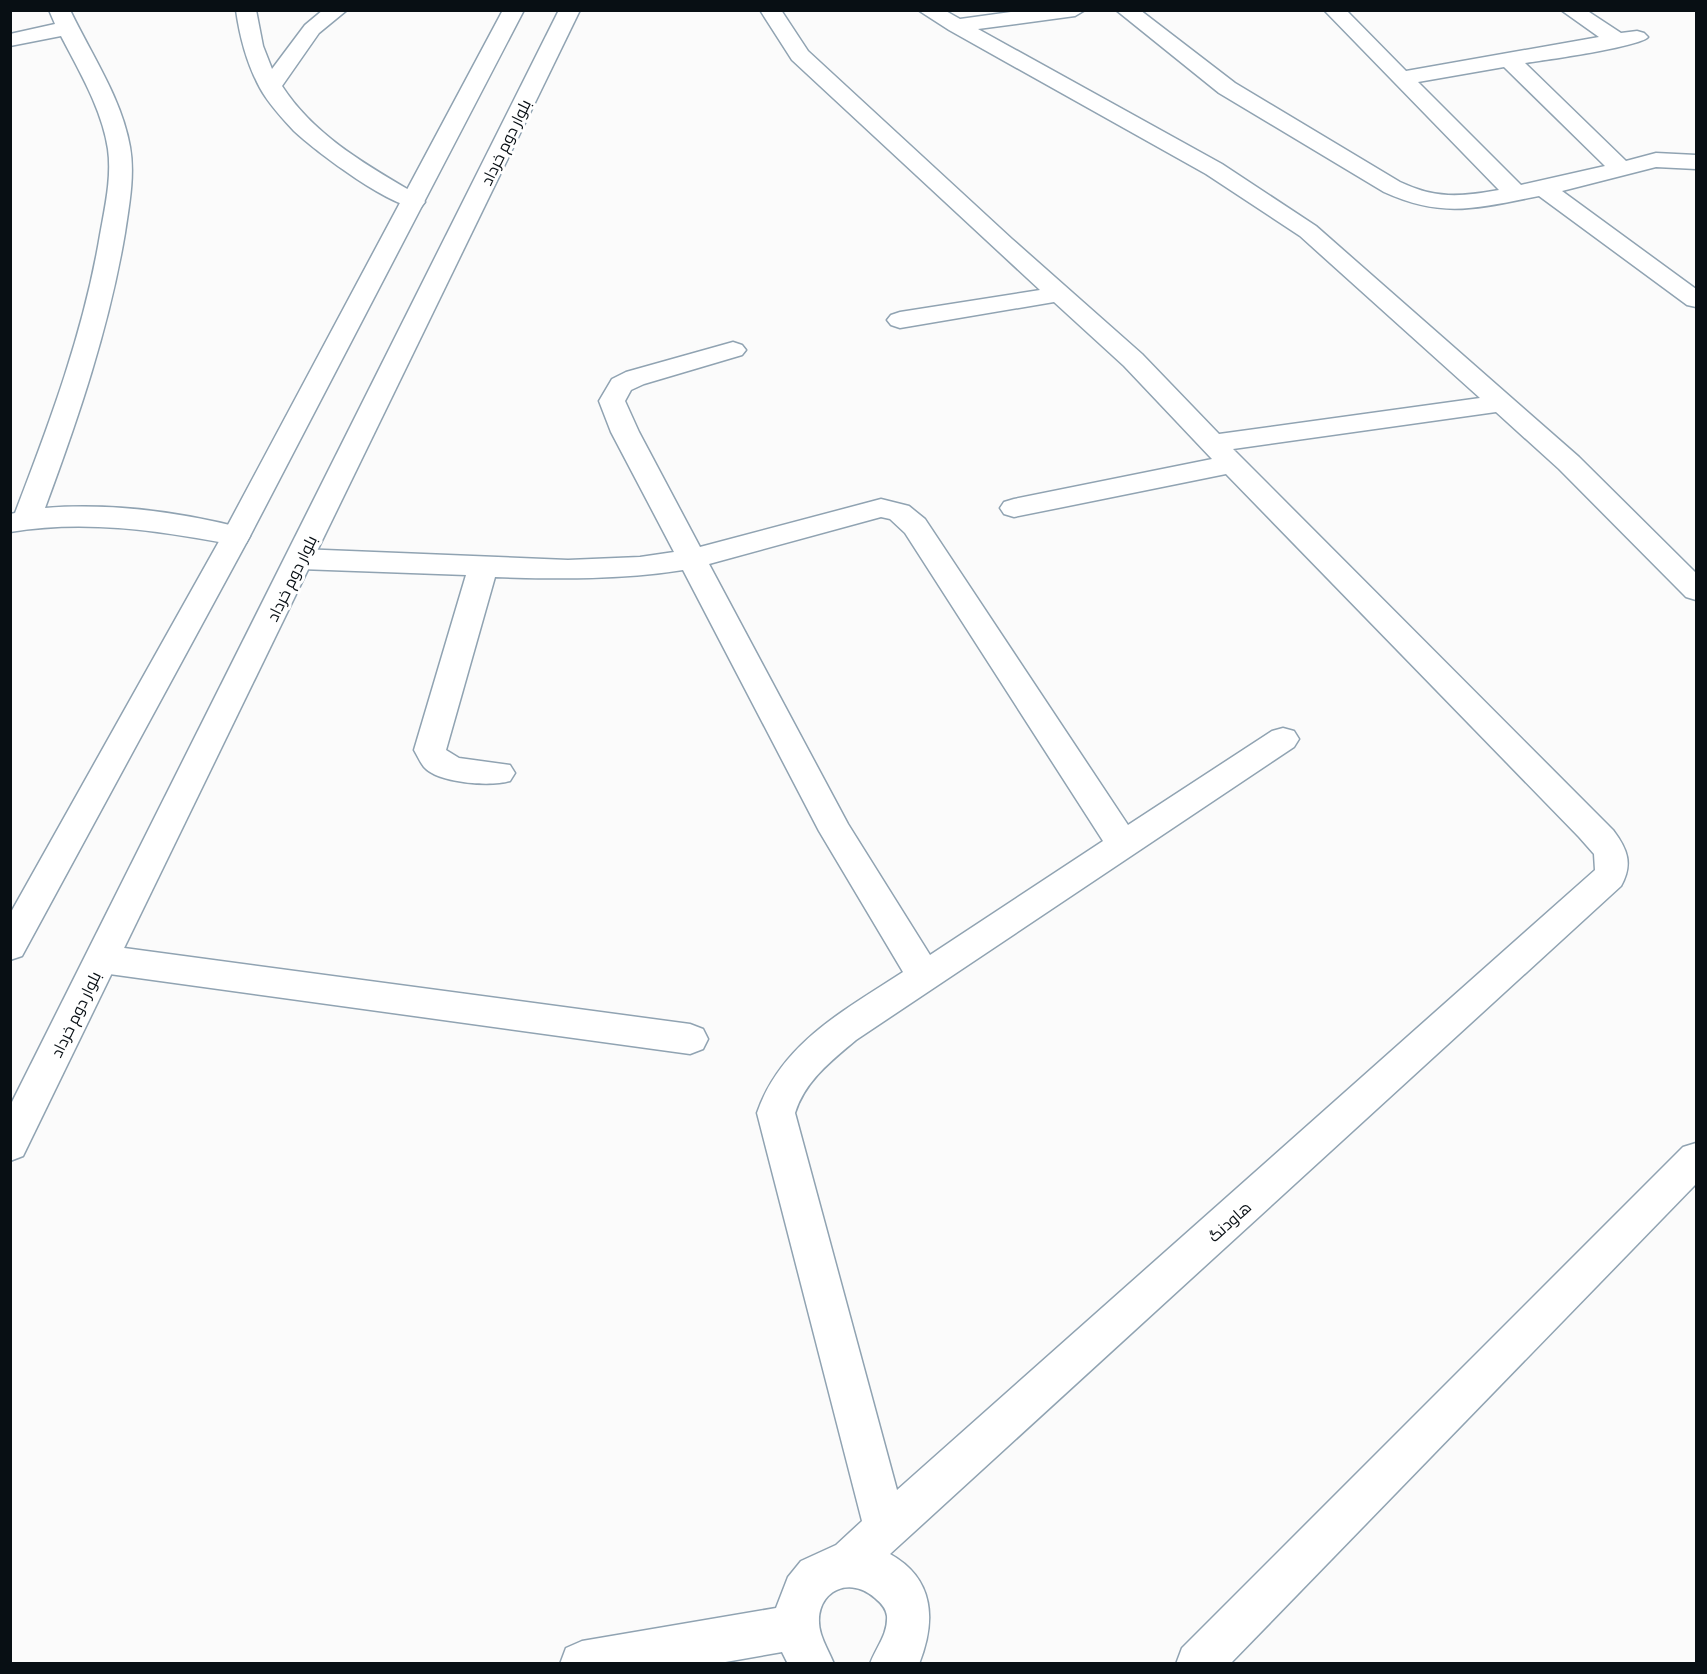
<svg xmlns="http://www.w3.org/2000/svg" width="1707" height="1674" viewBox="0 0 1707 1674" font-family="Barlow,Cairo,sans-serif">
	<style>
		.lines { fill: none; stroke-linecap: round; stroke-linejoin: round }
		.minor-casing { stroke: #90a3b2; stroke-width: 3 }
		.tertiary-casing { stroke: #90a3b2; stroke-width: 3 }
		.minor { fill: #fff; fill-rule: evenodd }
		.tertiary { fill: #fff; fill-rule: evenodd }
		.labels { text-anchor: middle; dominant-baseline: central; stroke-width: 6; stroke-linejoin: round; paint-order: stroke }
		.street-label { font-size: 16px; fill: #080f14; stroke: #fff }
	</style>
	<rect width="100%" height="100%" fill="#fbfbfb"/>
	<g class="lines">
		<g class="minor-casing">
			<g id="minor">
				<path d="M49 10H70C91 54 122 99 130 147 135 175 129 206 125 233 109 328 78 419 45 508 111 503 182 512 246 529L250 536 246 543 236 545C160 531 87 519 10 532V514L15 513C50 422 84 331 100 235 105 207 112 177 108 149 102 109 79 71 61 36L10 46V34L55 24Z"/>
				<path d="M236 10H256L263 46 272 69 305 25 323 10H347L319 33 282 86C315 137 370 167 421 197L425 202 421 207C397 213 314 150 294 131 282 118 268 103 260 88 247 64 240 38 236 10Z"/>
				<path d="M760 10H781L808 51 1012 239 1142 354 1219 434 1480 398 1300 236 1206 174 949 30 918 10H944L960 19 1025 10H1085L1075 16 978 29 1222 164 1316 226 1579 457 1696 573V600L1686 597 1559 469 1496 412 1233 449 1613 830C1628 850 1633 864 1621 886L890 1554C935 1579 936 1621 919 1664H870C876 1647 888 1635 887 1616 886 1608 881 1603 875 1598 845 1572 810 1597 821 1634 824 1644 830 1654 834 1664H788L782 1652 714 1664H560L566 1648 582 1641 776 1608 788 1577 801 1561 836 1545 862 1521 757 1113C781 1043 845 1010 903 972L819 831 683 570C620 580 558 579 495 577L446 750 459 758 510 765 515 773 510 781C490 787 438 783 424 767 420 762 417 755 414 750L466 575 300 569 290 566 286 559 290 552 300 549 568 560 640 557 674 552 611 432 599 401 612 379 626 372 733 342 742 345 746 350 742 355 644 384 631 390 625 401 639 432 700 547 881 499 909 506 925 519 1128 825 1272 731 1283 728 1294 731 1299 739 1294 747 856 1040C831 1061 805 1081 795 1113L897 1490 1595 870 1594 854 1579 837 1226 474 1014 517 1004 514 1000 508 1004 502 1014 499 1212 459 1124 366 1054 302 900 328 891 325 887 320 891 315 900 312 1040 290 792 60ZM881 517 890 519 905 533 1103 841 930 955 848 824 709 564Z"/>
				<path d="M1116 10H1140L1235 83 1400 182C1436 199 1460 197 1499 190L1324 10H1346L1406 71 1599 37 1561 10H1586L1621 33 1637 31 1644 33 1648 37C1640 47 1545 60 1525 63L1626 161 1656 153 1696 155V169L1656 167 1562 191 1696 289V307L1687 305 1539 196C1478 208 1443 219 1384 192L1219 93ZM1504 67 1605 166 1521 185 1418 82Z"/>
				<path d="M102 945 690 1024 703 1029 708 1039 703 1049 690 1054 102 973 90 969 85 959 90 949Z"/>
				<path d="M1696 1143V1184L1230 1664H1176L1182 1648 1683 1147Z"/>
			</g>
		</g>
		<g class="tertiary-casing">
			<g id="tertiary">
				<path d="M503 10H524L250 536 22 956 10 960V914L222 536Z"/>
				<path d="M559 10H580L23 1156 10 1161V1106Z"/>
			</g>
		</g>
		<use href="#minor" class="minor"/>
		<use href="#tertiary" class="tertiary"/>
	</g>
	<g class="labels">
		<g class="street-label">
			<text transform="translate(505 142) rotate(-64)">بلوار دوم خرداد</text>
			<text transform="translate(291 578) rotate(-64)">بلوار دوم خرداد</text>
			<text transform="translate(75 1014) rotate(-64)">بلوار دوم خرداد</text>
			<text transform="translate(1229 1221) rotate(-42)">هاودنگ</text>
		</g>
	</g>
	<rect width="1707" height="1674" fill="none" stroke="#080f14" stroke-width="24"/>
</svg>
